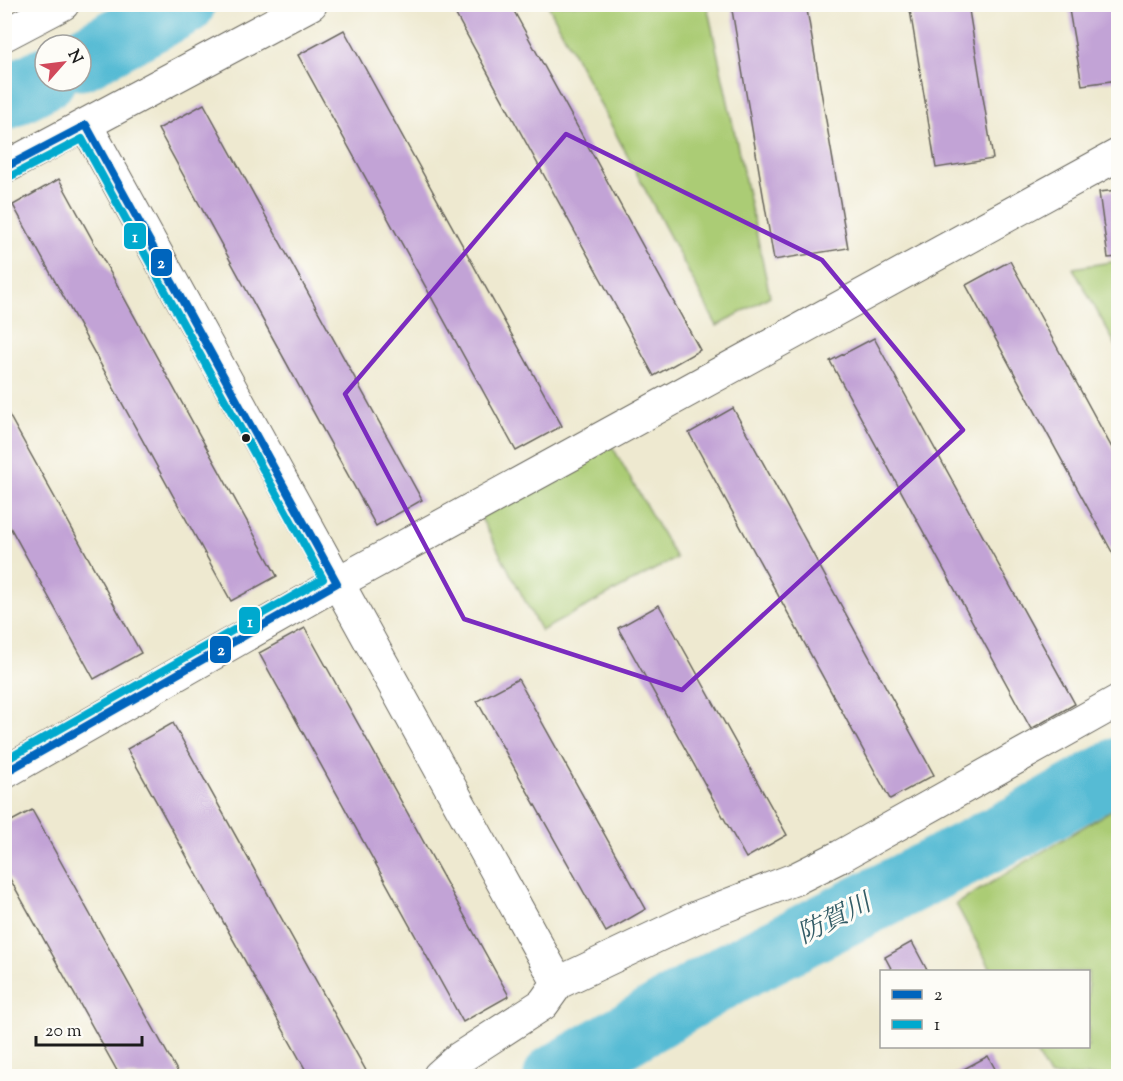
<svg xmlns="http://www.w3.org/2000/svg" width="1123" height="1081" viewBox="0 0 1123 1081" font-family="'Sorts Mill Goudy','Noto Serif JP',serif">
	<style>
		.green { fill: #abcc74; stroke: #647448; stroke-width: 1.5 }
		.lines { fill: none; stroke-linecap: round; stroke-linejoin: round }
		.river { stroke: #56bbd4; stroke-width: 63 }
		.building { fill: #c2a3d6 }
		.minor-casing { stroke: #66645b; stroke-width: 34 }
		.minor { stroke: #fff; stroke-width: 32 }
		.bus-1-casing { stroke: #fdfcf7; stroke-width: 12 }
		.bus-2-casing { stroke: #fdfcf7; stroke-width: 12 }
		.bus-1 { stroke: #0065bd; stroke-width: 8 }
		.bus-2 { stroke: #00a9ce; stroke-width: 8 }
		.marked { fill: none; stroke: #7b2cbf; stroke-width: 4.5; stroke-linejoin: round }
		.bus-dot { fill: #1c1c1c; stroke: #fdfcf7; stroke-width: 2 }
		.labels { text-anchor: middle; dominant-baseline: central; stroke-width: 6; stroke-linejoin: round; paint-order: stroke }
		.water-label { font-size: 26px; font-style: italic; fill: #335c66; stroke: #fdfcf7 }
		.line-badge { stroke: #fdfcf7; stroke-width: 2 }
		.badge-label { font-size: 16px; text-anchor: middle; font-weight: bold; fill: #fff }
	</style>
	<rect width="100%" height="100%" fill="#fdfcf7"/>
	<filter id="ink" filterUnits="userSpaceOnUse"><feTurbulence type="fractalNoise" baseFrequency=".0167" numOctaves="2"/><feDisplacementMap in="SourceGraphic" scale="12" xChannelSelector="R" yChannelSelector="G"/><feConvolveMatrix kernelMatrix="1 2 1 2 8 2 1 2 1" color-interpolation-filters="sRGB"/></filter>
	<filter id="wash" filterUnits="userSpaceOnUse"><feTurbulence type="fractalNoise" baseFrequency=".008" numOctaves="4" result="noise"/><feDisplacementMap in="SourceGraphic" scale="24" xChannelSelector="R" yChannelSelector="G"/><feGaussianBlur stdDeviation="1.35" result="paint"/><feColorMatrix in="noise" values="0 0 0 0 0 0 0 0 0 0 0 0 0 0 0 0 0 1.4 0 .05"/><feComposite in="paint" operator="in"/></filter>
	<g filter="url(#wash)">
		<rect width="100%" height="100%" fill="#eee9d0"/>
		<g class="green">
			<path d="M548 5H707L770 296 717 326Z"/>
			<path d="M1118 261V349L1073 268Z"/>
			<path d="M612 446 676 558 541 631 480 516Z"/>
			<path d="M1118 806V1076H1049L1033 1047 1088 1046V972L992 971 956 904Z"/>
		</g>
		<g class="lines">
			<g class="river">
				<path d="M81 59 184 4"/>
				<path d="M4 99 45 78"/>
				<path d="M555 1076 731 973 1023 824 1118 769"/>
			</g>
		</g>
		<g id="blocks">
			<g class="building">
				<path d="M450 4H510L700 350 654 376Z"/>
				<path d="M731 4H806L848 248 774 260Z"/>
				<path d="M909 4H968L993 159 936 168Z"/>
				<path d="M1068 4H1118V80L1082 85Z"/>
				<path d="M344 30 562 426 516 451 298 55Z"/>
				<path d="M204 104 422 500 376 526 158 129Z"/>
				<path d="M59 179 277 576 231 601 13 205Z"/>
				<path d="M1118 190V257L1108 258 1099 192Z"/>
				<path d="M1010 261 1118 459V563L966 285Z"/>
				<path d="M874 338 1075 704 1031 729 830 361Z"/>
				<path d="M4 406 141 653 94 679 4 516Z"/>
				<path d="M733 408 934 775 890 799 689 433Z"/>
				<path d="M659 605 787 835 746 858 618 628Z"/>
				<path d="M305 628 509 996 463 1022 259 653Z"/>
				<path d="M518 679 646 909 606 932 477 701Z"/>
				<path d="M173 723 369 1076H309L127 749Z"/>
				<path d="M32 810 180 1076H120L4 868V825Z"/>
				<path d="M912 942 928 972H893L885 957Z"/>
				<path d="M988 1056 999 1076H951Z"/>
			</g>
		</g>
	</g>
	<g filter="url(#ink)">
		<use href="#blocks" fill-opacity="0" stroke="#66645b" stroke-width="1.5"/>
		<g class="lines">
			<g class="minor-casing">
				<g id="minor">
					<path d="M4 35 63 4"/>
					<path d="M86 125 558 983"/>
					<path d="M4 168 311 4"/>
					<path d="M4 773 337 583 1118 155"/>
					<path d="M439 1076 458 1059 543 1004 558 983 697 917 795 879 841 856 1118 701"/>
				</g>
			</g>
			<use href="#minor" class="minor"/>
			<g class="bus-1-casing">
				<path id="bus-1" d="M4 168 86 125 337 583 4 773"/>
			</g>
			<g class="bus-2-casing">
				<path id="bus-2" d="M4 761 323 579 82 139 9 177"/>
			</g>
			<use href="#bus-1" class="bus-1"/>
			<use href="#bus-2" class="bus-2"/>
		</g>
	</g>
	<path class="marked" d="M566 134 822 260 963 430 682 690 464 619 345 394Z"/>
	<circle class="bus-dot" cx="246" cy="438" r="5"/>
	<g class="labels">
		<g class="water-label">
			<text transform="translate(835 920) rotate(-27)">防賀川</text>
		</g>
	</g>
	<g class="line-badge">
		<rect x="123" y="222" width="24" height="28" rx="6" fill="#00a9ce"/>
		<rect x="150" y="248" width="23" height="29" rx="6" fill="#0065bd"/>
		<rect x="238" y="606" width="23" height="29" rx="6" fill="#00a9ce"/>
		<rect x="209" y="635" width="23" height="29" rx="6" fill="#0065bd"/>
	</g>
	<g class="badge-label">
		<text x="135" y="242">1</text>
		<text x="161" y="268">2</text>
		<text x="250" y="627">1</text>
		<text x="221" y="655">2</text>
	</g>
	<rect width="1123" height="1081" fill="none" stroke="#fdfcf7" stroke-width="24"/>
	<rect x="880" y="970" width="210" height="78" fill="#fdfcf7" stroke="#a3a29f" stroke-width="1.5"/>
	<rect x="892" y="990" width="30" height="9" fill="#0065bd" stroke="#a3a29f" stroke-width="1.5"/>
	<text x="934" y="1000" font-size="18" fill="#1c1c1c">2</text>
	<rect x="892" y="1020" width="30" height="9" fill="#00a9ce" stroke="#a3a29f" stroke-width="1.5"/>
	<text x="934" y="1030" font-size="18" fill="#1c1c1c">1</text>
	<g transform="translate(63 63) rotate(62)"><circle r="28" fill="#fdfcf7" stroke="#a3a29f" stroke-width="1.5"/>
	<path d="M0-4.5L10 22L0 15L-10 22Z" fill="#d1495b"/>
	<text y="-9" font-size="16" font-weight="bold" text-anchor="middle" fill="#1c1c1c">N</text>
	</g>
	<path d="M36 1036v9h106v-9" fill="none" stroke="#1c1c1c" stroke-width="3"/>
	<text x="45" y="1036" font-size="18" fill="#1c1c1c" stroke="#fdfcf7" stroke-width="4.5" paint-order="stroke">20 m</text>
</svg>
